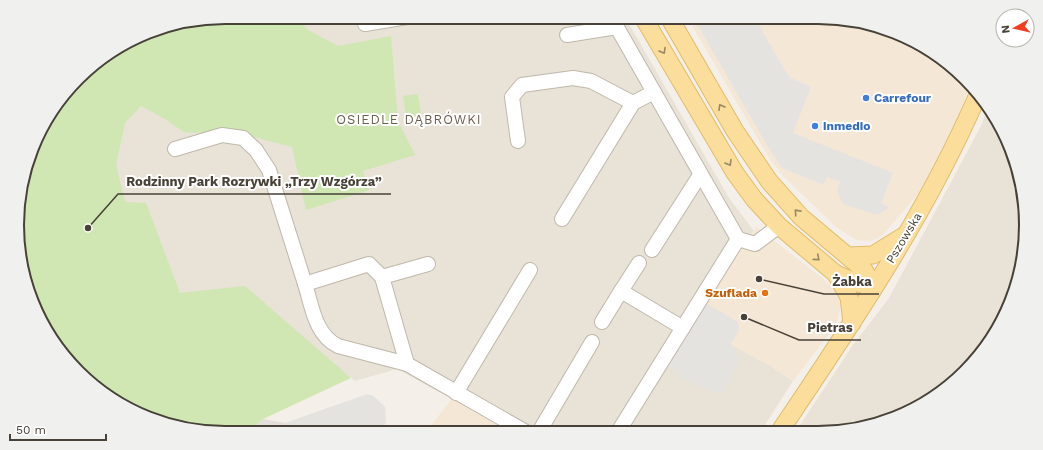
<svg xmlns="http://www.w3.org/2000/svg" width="1043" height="450" viewBox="0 0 1043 450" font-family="'Work Sans',sans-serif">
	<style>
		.residential { fill: #e8e2d7 }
		.commercial { fill: #f5e7d5 }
		.industrial { fill: #e3dfda }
		.green { fill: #d0e7b3 }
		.parking { fill: #e5e3e0 }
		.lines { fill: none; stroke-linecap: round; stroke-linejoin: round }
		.stream { stroke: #a7d2ee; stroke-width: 4 }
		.minor-casing { stroke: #bfb8ab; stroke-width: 16 }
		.major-casing { stroke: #e0bb6a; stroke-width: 19 }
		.minor { stroke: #fff; stroke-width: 14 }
		.major { stroke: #fbde9b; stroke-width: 17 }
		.oneway { stroke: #988864 }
		.shop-dot { fill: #3f7fe0; stroke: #fff; stroke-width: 1.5 }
		.food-dot { fill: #e8710a; stroke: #fff; stroke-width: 1.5 }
		.labels { text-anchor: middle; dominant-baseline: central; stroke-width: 4; stroke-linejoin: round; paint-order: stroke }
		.shop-label { font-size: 12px; font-weight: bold; fill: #366cbe; stroke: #fff; text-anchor: start }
		.street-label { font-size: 12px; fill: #474137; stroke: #fff }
		.food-label { font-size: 12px; font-weight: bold; fill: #c56008; stroke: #fff; text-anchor: end }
		.neighbourhood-label { font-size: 13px; letter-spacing: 1px; fill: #6a5e4f; stroke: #fff }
		.rim { fill: none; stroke: #474137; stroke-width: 2 }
		.leader { fill: none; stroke: #474137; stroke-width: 1.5 }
		.callout-dot { fill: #474137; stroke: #fff; stroke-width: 1.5 }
		.callout-label { font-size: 13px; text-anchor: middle; font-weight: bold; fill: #474137; stroke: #fff; stroke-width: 4; stroke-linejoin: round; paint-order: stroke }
	</style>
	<rect width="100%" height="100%" fill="#f4f0e9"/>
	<g class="residential">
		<path d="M290 17H625L729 198 754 231 772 367 793 381 761 431 519 432 435 390 397 369 355 381 309 344 179 294 145 205 122 202 114 165 123 122 141 102 333 47 303 30Z"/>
		<path d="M987 110 1005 133 1026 212 1015 292 983 351 945 390 898 417 845 431H796L853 345 889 298 981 126Z"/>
	</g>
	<g class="commercial">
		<path d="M687 17H818L885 28 955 69 969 87 961 111 920 192 882 236 871 241 856 240 837 228 782 175 769 158Z"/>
		<path d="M757 227 831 285 835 289 841 305 836 325 793 381 772 367 728 343 704 302 734 253Z"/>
		<path d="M456 393 526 432H426Z"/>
	</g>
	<path class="industrial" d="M263 419 285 423 296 433H247Z"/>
	<g class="green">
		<path d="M225 17H296L308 30 338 46 391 36 398 121 415 155 363 171 370 190 306 210 292 147 246 135 184 132 165 119 141 106 125 123 116 165 125 202 146 203 180 293 245 286 351 378 263 419 247 433H225L158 422 88 382 45 329 19 252 21 185 45 121 88 68 158 28Z"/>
		<path d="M418 94 422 121 407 124 403 96Z"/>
	</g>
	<g class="parking">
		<path d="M693 17H754L789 77 811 87 793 133 893 173 881 203 889 207 878 215 843 204 837 191 840 182 827 177 823 185 782 168 765 142Z"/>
		<path d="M706 303 738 322 739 330 731 344 740 360 721 395 678 377 680 372 667 366Z"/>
		<path d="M367 394 374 396 385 407 386 423 378 433H296L285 423Z"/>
	</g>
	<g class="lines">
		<path class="stream" d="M19 249 20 254"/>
		<g class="minor-casing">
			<g id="minor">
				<path d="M611 17 738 239 755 244 779 226"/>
				<path d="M365 24 407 17"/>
				<path d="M567 35 617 27"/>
				<path d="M518 141 512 97 522 85 573 78 591 81 633 103"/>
				<path d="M175 149 222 135 243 138 256 150 269 170 305 284 369 264 382 277 407 364 526 432"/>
				<path d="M562 219 633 103 654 92"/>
				<path d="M652 250 700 175"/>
				<path d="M382 277 428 264"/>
				<path d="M305 284C312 306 315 335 338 346L407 364"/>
				<path d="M621 291 639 263"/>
				<path d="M602 322 621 291 683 328"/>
				<path d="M456 393 530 270"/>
				<path d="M539 432 592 342"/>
				<path d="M618 432 738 239"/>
			</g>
		</g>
		<g class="major-casing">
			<g id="major">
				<path d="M643 17 735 173 754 199 779 226 836 274 858 283 874 287"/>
				<path d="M669 17 735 131 769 181 801 217 864 270 874 287"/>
				<path d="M848 256 873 255 902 237"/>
				<path d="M836 274 849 297 852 323"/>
				<path d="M780 431C852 324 925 216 977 97"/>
			</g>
		</g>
		<use href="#minor" class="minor"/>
		<use href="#major" class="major"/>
	</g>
	<defs><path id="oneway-chevron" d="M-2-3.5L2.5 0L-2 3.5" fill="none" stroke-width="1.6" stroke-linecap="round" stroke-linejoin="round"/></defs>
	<g class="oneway">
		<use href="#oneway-chevron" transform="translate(663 51) rotate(60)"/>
		<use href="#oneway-chevron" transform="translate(721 107) rotate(-120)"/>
		<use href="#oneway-chevron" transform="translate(729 163) rotate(59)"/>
		<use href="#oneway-chevron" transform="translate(797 212) rotate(-132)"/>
		<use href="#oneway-chevron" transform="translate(817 258) rotate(40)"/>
	</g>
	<g class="shop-dot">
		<circle cx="866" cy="98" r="4"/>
		<circle cx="815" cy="126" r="4"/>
	</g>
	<circle class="food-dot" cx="765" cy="293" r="4"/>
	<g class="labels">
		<g class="shop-label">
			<text x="874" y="98">Carrefour</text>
			<text x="823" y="126">inmedio</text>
		</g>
		<g class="street-label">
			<text transform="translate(904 238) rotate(-59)">Pszowska</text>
		</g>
		<g class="food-label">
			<text x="757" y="293">Szuflada</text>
		</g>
		<g class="neighbourhood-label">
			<text x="409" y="119">OSIEDLE DĄBRÓWKI</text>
		</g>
	</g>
	<path d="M0 0H1043V450H0ZM225 24H818A201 201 0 0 1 1019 225V225A201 201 0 0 1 818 426H225A201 201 0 0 1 24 225V225A201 201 0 0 1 225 24Z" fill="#f0f0ef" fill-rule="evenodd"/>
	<path class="rim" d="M225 24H818A201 201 0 0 1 1019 225V225A201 201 0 0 1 818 426H225A201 201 0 0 1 24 225V225A201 201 0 0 1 225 24Z"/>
	<path class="leader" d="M88 228L118 194H391M759 279L824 294H879M744 317L799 340H861"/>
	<g class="callout-dot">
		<circle cx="88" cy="228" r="4"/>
		<circle cx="759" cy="279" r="4"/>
		<circle cx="744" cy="317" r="4"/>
	</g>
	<g class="callout-label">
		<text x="254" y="186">Rodzinny Park Rozrywki „Trzy Wzgórza”</text>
		<text x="852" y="286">Żabka</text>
		<text x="830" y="332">Pietras</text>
	</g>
	<g transform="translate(1015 28) rotate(262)"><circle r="19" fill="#ffffff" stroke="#b5b3af"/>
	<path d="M0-3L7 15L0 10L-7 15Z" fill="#f33d21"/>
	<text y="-6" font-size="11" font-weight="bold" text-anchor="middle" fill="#474137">N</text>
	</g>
	<path d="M10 434v6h96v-6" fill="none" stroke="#474137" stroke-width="2"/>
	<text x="16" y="434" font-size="12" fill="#474137" stroke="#ffffff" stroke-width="3" paint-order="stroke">50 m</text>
</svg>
